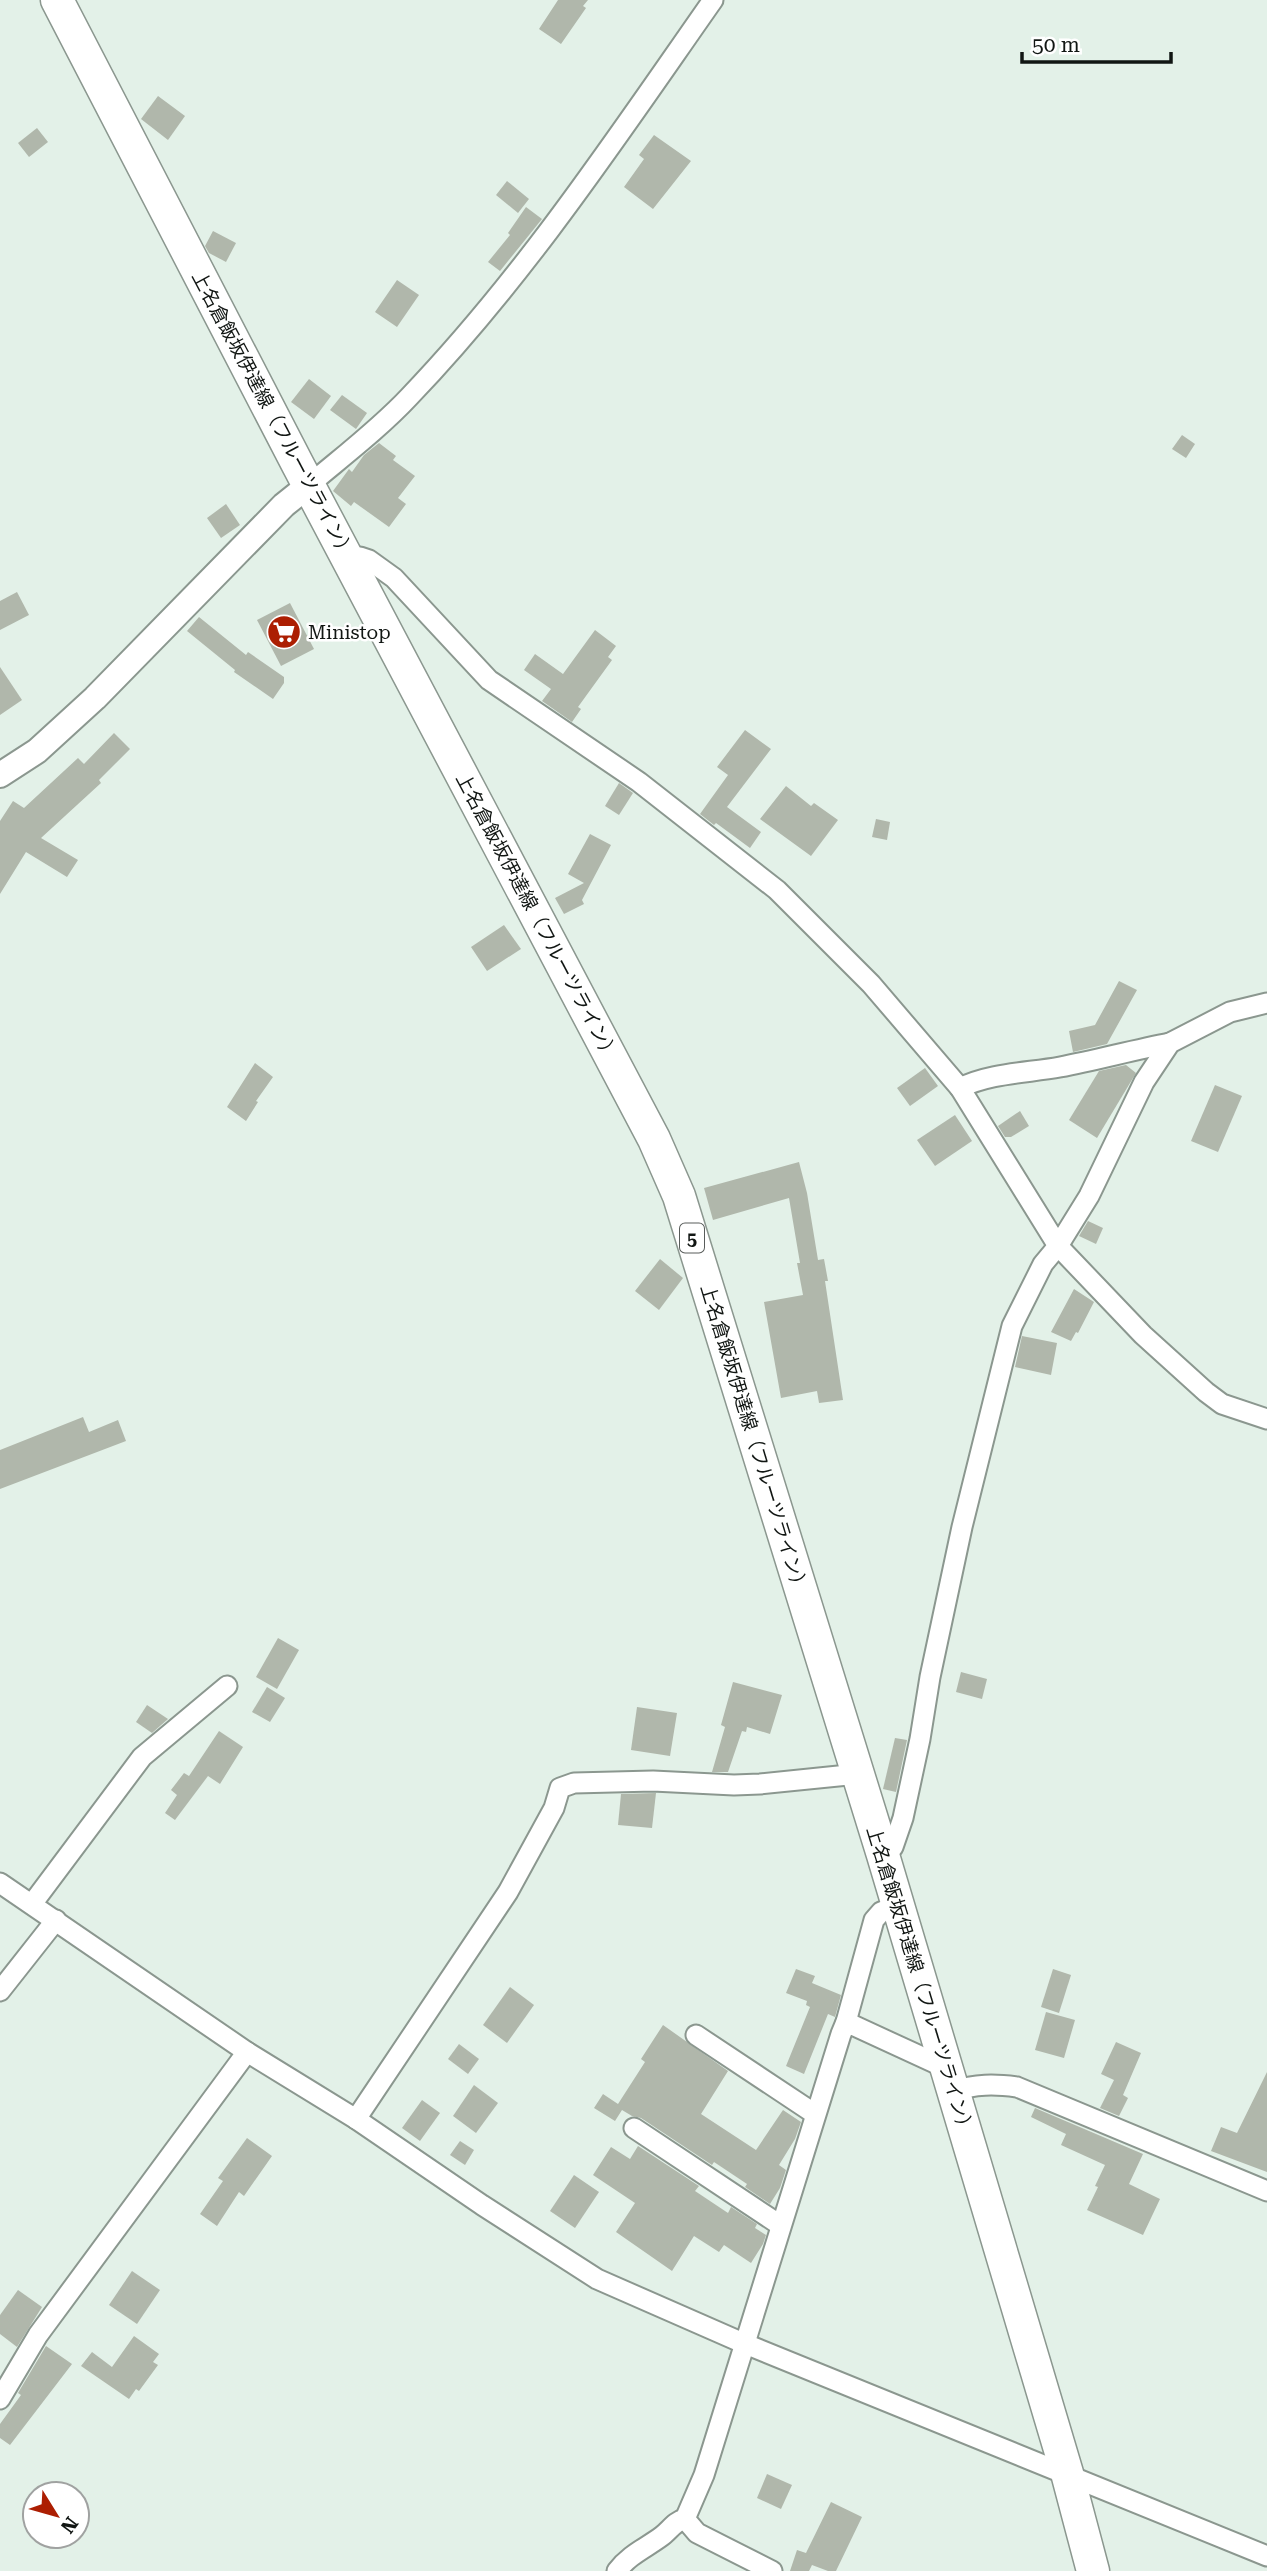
<svg xmlns="http://www.w3.org/2000/svg" width="1267" height="2571" viewBox="0 0 1267 2571" font-family="'Roboto Serif','Noto Sans JP',serif">
	<style>
		.building { fill: #b0b7ab }
		.lines { fill: none; stroke-linecap: round; stroke-linejoin: round }
		.minor-casing { stroke: #8b978f; stroke-width: 23 }
		.tertiary-casing { stroke: #8b978f; stroke-width: 28 }
		.primary-casing { stroke: #8b978f; stroke-width: 35 }
		.minor { stroke: #fff; stroke-width: 19 }
		.tertiary { stroke: #fff; stroke-width: 24 }
		.primary { stroke: #fff; stroke-width: 32 }
		.labels { text-anchor: middle; dominant-baseline: central; stroke-width: 5; stroke-linejoin: round; paint-order: stroke }
		.shield { fill: #fff; stroke: #585c5a; stroke-width: 2 }
		.shield-label { font-size: 18px; font-weight: bold; fill: #111613 }
		.street-label { font-size: 19px; fill: #111613; stroke: #fff }
		.poi-label { font-size: 19px; fill: #111613; stroke: #fff; text-anchor: start }
	</style>
	<rect width="100%" height="100%" fill="#e3f1e8"/>
	<g class="building">
		<path d="M558 0H588L583 6 586 8 561 44 539 29Z"/>
		<path d="M158 96 185 116 168 140 141 119Z"/>
		<path d="M37 128 48 142 29 157 18 143Z"/>
		<path d="M654 135 691 161 653 209 624 187 644 159 639 155Z"/>
		<path d="M507 181 529 199 518 213 496 195Z"/>
		<path d="M526 207 542 219 500 271 488 262 510 235 508 233Z"/>
		<path d="M213 231 236 243 226 262 209 253 205 246Z"/>
		<path d="M397 280 419 295 397 327 375 312Z"/>
		<path d="M309 379 331 396 314 419 291 402Z"/>
		<path d="M342 395 367 413 356 429 330 410Z"/>
		<path d="M1182 435 1195 444 1186 458 1172 449Z"/>
		<path d="M379 443 396 456 393 460 415 476 398 498 406 504 389 527 354 502 351 506 333 491 349 469 352 472 364 455Z"/>
		<path d="M226 504 240 525 221 538 207 518Z"/>
		<path d="M17 592 29 615 0 630V601Z"/>
		<path d="M290 603 314 649 281 666 257 620Z"/>
		<path d="M199 617 246 655 248 652 284 677V683L273 699 234 672 235 670 187 631Z"/>
		<path d="M595 630 616 646 608 657 612 660 578 707 581 709 572 722 542 701 551 689 524 670 535 654 563 674Z"/>
		<path d="M0 667 22 700 0 715Z"/>
		<path d="M745 730 771 749 727 807 761 832 750 848 716 823 714 825 700 814 728 775 717 767Z"/>
		<path d="M114 733 130 749 99 780 101 783 41 838 78 860 67 877 26 852 0 894V821L13 801 24 808 78 758 84 764Z"/>
		<path d="M619 783 633 793 619 815 605 806Z"/>
		<path d="M786 786 811 806 814 803 838 820 811 856 760 819Z"/>
		<path d="M876 819 890 822 887 840 872 837Z"/>
		<path d="M590 834 611 845 582 900 584 904 564 914 555 898 584 883 568 874Z"/>
		<path d="M504 925 521 949 487 971 471 947Z"/>
		<path d="M1119 981 1137 990 1107 1044 1073 1052 1069 1031 1095 1025Z"/>
		<path d="M255 1063 273 1077 256 1101 258 1102 246 1121 227 1107Z"/>
		<path d="M1126 1065 1136 1073 1097 1138 1069 1120 1099 1071Z"/>
		<path d="M925 1068 938 1086 910 1106 897 1088Z"/>
		<path d="M1215 1085 1242 1096 1218 1152 1191 1141Z"/>
		<path d="M1020 1111 1029 1126 1011 1137H1005L998 1126Z"/>
		<path d="M955 1115 972 1141 935 1166 917 1140Z"/>
		<path d="M799 1162 807 1193 818 1260 824 1259 828 1281H825L843 1400 819 1403 817 1391 781 1398 764 1302 803 1295 797 1263H800L789 1198 713 1220 704 1188Z"/>
		<path d="M1088 1221 1103 1228 1096 1244 1079 1236Z"/>
		<path d="M660 1259 683 1278 659 1310 635 1291Z"/>
		<path d="M1074 1289 1094 1302 1078 1333 1076 1332 1071 1341 1051 1332Z"/>
		<path d="M1022 1336 1057 1343 1051 1375 1015 1367Z"/>
		<path d="M83 1417 89 1432 118 1420 126 1441 0 1489V1450Z"/>
		<path d="M278 1638 299 1650 277 1689 256 1677Z"/>
		<path d="M961 1672 987 1679 982 1699 956 1692Z"/>
		<path d="M733 1682 782 1695 770 1734 747 1727 746 1732 742 1731 728 1772H712L725 1727 721 1725Z"/>
		<path d="M267 1687 285 1698 270 1722 252 1712Z"/>
		<path d="M147 1705 168 1719 152 1733 136 1722Z"/>
		<path d="M637 1707 677 1713 670 1756 631 1750Z"/>
		<path d="M219 1731 243 1747 220 1784 208 1776 175 1820 165 1813 177 1795 171 1790 184 1773 189 1776Z"/>
		<path d="M895 1738 907 1740 896 1792 883 1789Z"/>
		<path d="M656 1793 652 1828 618 1825 621 1794Z"/>
		<path d="M796 1969 815 1976 812 1983 841 1995 835 2017 828 2014 804 2074 786 2066 810 2007 806 2005 807 2001 786 1993Z"/>
		<path d="M1053 1969 1071 1975 1059 2013 1041 2007Z"/>
		<path d="M510 1987 534 2005 507 2043 483 2025Z"/>
		<path d="M1046 2012 1075 2020 1064 2058 1035 2050Z"/>
		<path d="M663 2025 728 2071 701 2114 756 2150 783 2110 801 2122 795 2139 779 2165 786 2170 780 2188 770 2204 745 2187 747 2184 714 2162 712 2165 641 2118 632 2116 622 2110 615 2121 594 2108 603 2094 618 2104 645 2062 641 2059Z"/>
		<path d="M1116 2042 1141 2053 1123 2095 1128 2098 1119 2116 1100 2108 1114 2080 1101 2074Z"/>
		<path d="M459 2044 479 2059 468 2074 448 2059Z"/>
		<path d="M1267 2072V2172L1211 2151 1221 2127 1237 2133Z"/>
		<path d="M474 2085 498 2103 476 2133 453 2116Z"/>
		<path d="M422 2100 440 2113 420 2141 402 2128Z"/>
		<path d="M1035 2108 1143 2154 1129 2184 1160 2199 1143 2235 1087 2210 1098 2187 1095 2186 1105 2165 1061 2145 1066 2134 1031 2117Z"/>
		<path d="M247 2138 272 2156 244 2196 239 2192 217 2226 200 2214 223 2181 218 2178Z"/>
		<path d="M460 2141 474 2150 465 2165 450 2155Z"/>
		<path d="M638 2146 699 2186 695 2191 728 2213 731 2207 757 2224 755 2228 766 2235 763 2244 751 2263 724 2245 719 2252 694 2236 672 2271 616 2232 635 2203 593 2175 611 2147 630 2159Z"/>
		<path d="M574 2175 599 2192 575 2228 550 2211Z"/>
		<path d="M132 2271 160 2290 137 2324 109 2305Z"/>
		<path d="M18 2290 42 2307 17 2347 0 2334V2315Z"/>
		<path d="M134 2336 159 2354 153 2362 158 2365 139 2391 136 2389 129 2399 81 2366 92 2352 112 2367Z"/>
		<path d="M46 2346 72 2364 10 2445 0 2438V2424L21 2395 18 2393Z"/>
		<path d="M767 2474 792 2485 781 2509 757 2498Z"/>
		<path d="M831 2502 862 2517 836 2571H828L812 2565 809 2571H790L797 2550 806 2553Z"/>
	</g>
	<g class="lines">
		<g class="minor-casing">
			<g id="minor">
				<path d="M309 485C342 457 379 429 409 397 525 276 617 137 713 0"/>
				<path d="M348 560 360 557 369 560 394 578 489 680 639 782 777 890 871 984 960 1088 1058 1246 1143 1335 1206 1392 1222 1404 1267 1419"/>
				<path d="M960 1088C990 1073 1027 1073 1060 1067 1097 1060 1133 1050 1170 1043"/>
				<path d="M883 1855 893 1847 903 1818 920 1739 930 1677 962 1527 1012 1326 1043 1264 1058 1246 1089 1196 1144 1082 1170 1043 1230 1012 1267 1003"/>
				<path d="M0 1883 247 2052 356 2119 482 2205 597 2279 743 2343 1267 2556"/>
				<path d="M32 1904 142 1757 227 1686"/>
				<path d="M0 1991 56 1920"/>
				<path d="M846 2022 874 1920 881 1912 898 1905"/>
				<path d="M696 2035 815 2114"/>
				<path d="M953 2091C976 2084 994 2084 1017 2087L1267 2191"/>
				<path d="M356 2119 508 1892 554 1808 560 1788 574 1783 653 1781 734 1785 760 1784 858 1774"/>
				<path d="M634 2128 780 2225"/>
				<path d="M0 2399 38 2335 247 2052"/>
				<path d="M617 2571C630 2554 646 2548 662 2536 670 2530 675 2521 685 2519"/>
				<path d="M772 2571 697 2533 685 2519 704 2475 841 2034 846 2022 946 2068"/>
			</g>
		</g>
		<g class="tertiary-casing">
			<path id="tertiary" d="M0 775 37 751 95 698 284 505 309 485"/>
		</g>
		<g class="primary-casing">
			<path id="primary" d="M57 0 298 465 654 1139 679 1196 883 1855 1067 2473 1093 2571"/>
		</g>
		<use href="#minor" class="minor"/>
		<use href="#tertiary" class="tertiary"/>
		<use href="#primary" class="primary"/>
	</g>
	<defs>
		<g id="supermarket-disc" transform="scale(1.75)"><circle r="9.5" fill="#ac1e02" stroke="#fff"/><path d="M-6-5.5h2.5l.6 2H6L4.5 2H-2.5L-4.4-4H-6ZM-1.5 3.2a1.3 1.3 0 1 0 .1 0ZM3 3.2a1.3 1.3 0 1 0 .1 0Z" fill="#fff"/></g>
	</defs>
	<g fill-rule="evenodd">
		<use href="#supermarket-disc" x="284" y="632"/>
	</g>
	<g class="labels">
		<rect class="shield" x="680" y="1223.5" width="24" height="29" rx="5"/>
		<g class="shield-label">
			<text x="692" y="1238">5</text>
		</g>
		<g class="street-label">
			<text transform="translate(273 415) rotate(62)">上名倉飯坂伊達線（フルーツライン）</text>
			<text transform="translate(537 917) rotate(62)">上名倉飯坂伊達線（フルーツライン）</text>
			<text transform="translate(754 1439) rotate(73)">上名倉飯坂伊達線（フルーツライン）</text>
			<text transform="translate(920 1981) rotate(73)">上名倉飯坂伊達線（フルーツライン）</text>
		</g>
		<g class="poi-label">
			<text x="308" y="632">Ministop</text>
		</g>
	</g>
	<g transform="translate(56 2515) rotate(127)"><circle r="33" fill="#ffffff" stroke="#a0a2a1" stroke-width="2"/>
	<path d="M0-5L12 26L0 18L-12 26Z" fill="#ac1e02"/>
	<text y="-10" font-size="19" font-weight="bold" text-anchor="middle" fill="#111613">N</text>
	</g>
	<path d="M1022 52v10h149v-10" fill="none" stroke="#111613" stroke-width="3.5"/>
	<text x="1032" y="52" font-size="21" fill="#111613" stroke="#ffffff" stroke-width="5" paint-order="stroke">50 m</text>
</svg>
